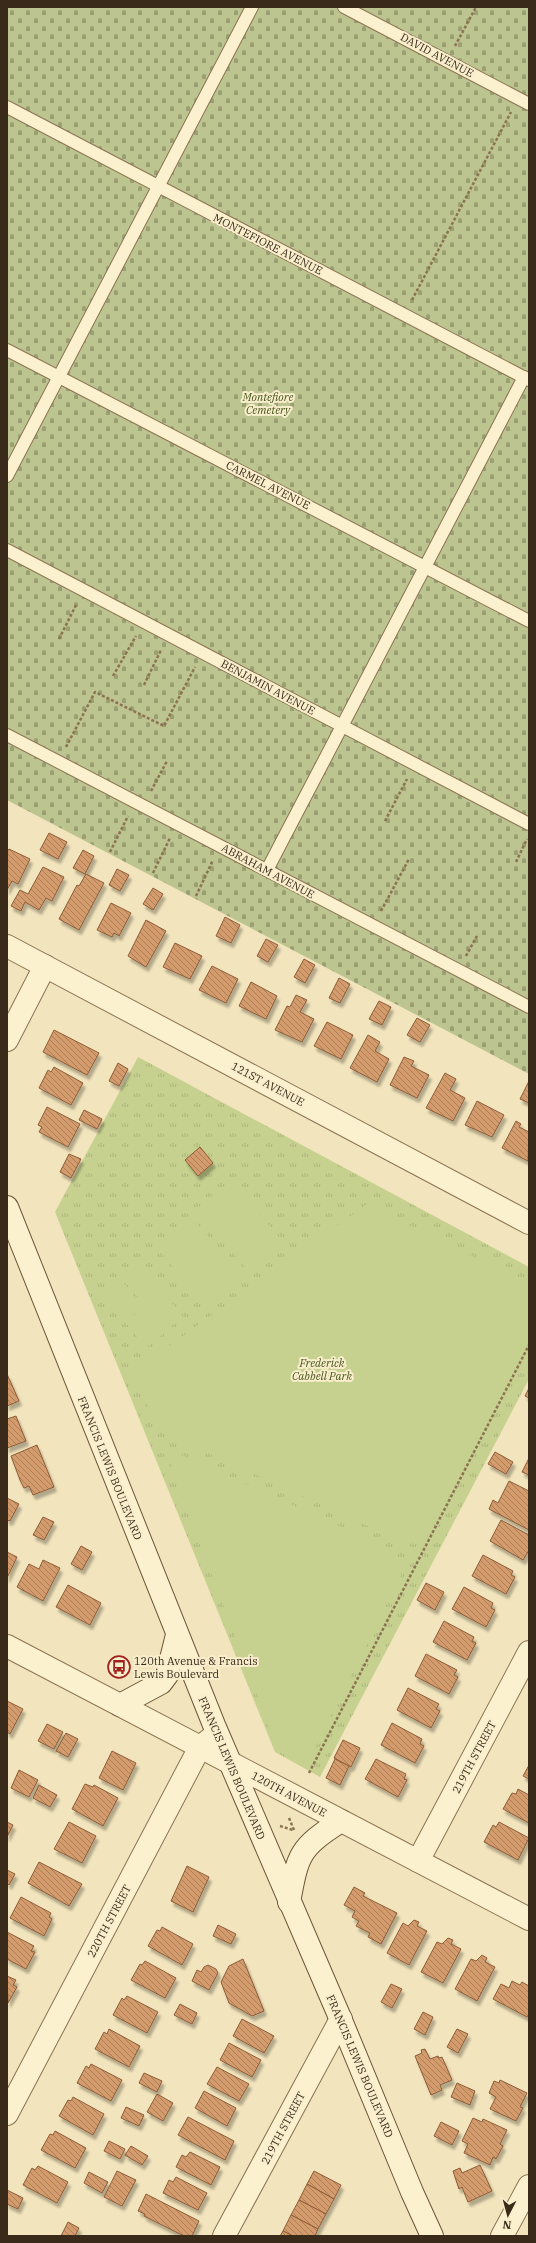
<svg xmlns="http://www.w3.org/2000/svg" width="536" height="2243" viewBox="0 0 536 2243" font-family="'IBM Plex Serif',serif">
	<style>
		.grass { fill: url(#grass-tufts) }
		.cemetery { fill: url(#cemetery-stones) }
		.pitch { fill: #c7d18f }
		.building { fill: url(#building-back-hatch); stroke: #8d5c37; filter: url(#shadow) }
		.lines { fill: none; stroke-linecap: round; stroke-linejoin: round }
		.service-casing { stroke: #8b7353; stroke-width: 14 }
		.minor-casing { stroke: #8b7353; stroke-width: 24 }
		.tertiary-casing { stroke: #8b7353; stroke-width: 24 }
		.secondary-casing { stroke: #6d5437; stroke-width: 24 }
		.path { stroke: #8b7353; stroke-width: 2.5; stroke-dasharray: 3 2; stroke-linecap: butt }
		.service { stroke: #fcf1cf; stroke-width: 12 }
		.minor { stroke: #fcf1cf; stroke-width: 22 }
		.tertiary { stroke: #fcf1cf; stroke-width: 22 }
		.secondary { stroke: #fcf1cf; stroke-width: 22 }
		.labels { text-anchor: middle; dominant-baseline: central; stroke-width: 4; stroke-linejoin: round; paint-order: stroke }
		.street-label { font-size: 11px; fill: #392a1a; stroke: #f9eecc }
		.park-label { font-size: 11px; font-style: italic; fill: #47571e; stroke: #f9eecc }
		.poi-label { font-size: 11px; fill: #392a1a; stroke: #f9eecc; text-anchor: start }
	</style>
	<defs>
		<pattern id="grass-tufts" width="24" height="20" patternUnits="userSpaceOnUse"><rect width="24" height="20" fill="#c7d18f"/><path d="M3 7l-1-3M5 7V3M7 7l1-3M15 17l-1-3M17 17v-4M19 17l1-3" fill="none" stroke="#acb47b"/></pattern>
		<pattern id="cemetery-stones" width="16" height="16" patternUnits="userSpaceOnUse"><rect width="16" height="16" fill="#bcc48f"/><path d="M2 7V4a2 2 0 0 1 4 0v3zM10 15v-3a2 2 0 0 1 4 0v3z" fill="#9a9f74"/></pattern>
		<pattern id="building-back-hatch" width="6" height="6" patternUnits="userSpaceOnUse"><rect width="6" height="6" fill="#d49c6d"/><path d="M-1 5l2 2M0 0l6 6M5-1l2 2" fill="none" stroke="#ad7f59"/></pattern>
		<filter id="shadow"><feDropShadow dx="2.5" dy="4.5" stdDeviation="1" flood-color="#0004"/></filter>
	</defs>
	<rect width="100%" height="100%" fill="#f2e4bc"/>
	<path class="grass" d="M138 1057 529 1267V1379L320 1777 275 1752 55 1212Z"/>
	<path class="cemetery" d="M7 7H529V1074L7 800Z"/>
	<g class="pitch">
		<path d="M231 1180 283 1242 248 1271 196 1209Z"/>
		<path d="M367 1204 529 1284V1349L423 1544 405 1543 160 1431 131 1373Z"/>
		<path d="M191 1216 239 1274 203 1304 155 1245Z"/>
		<path d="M140 1264 161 1289 143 1304 122 1278Z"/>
		<path d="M121 1280 142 1305 124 1320 103 1294Z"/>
		<path d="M162 1291 183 1317 165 1331 144 1306Z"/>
		<path d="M143 1308 164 1333 146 1348 125 1322Z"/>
		<path d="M164 1447 394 1551 401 1575 307 1764 278 1751Z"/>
	</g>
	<g class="building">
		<path d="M49 833 67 842 58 859 40 850Z"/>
		<path d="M9 849 30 859 18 884 12 881 7 890V852Z"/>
		<path d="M83 850 94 856 85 874 73 868Z"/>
		<path d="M43 867 64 877 52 901 46 898 39 910 25 902 21 911 11 906 20 890 28 894Z"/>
		<path d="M117 869 129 875 120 891 109 885Z"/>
		<path d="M86 874 104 883 79 930 59 919 77 885 79 886Z"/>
		<path d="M153 888 163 894 153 910 143 904Z"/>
		<path d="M111 903 131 913 119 936 114 933 112 937 97 930Z"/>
		<path d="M225 917 240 925 231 943 216 936Z"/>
		<path d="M146 920 166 931 146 967 128 956Z"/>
		<path d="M266 939 278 945 268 962 257 956Z"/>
		<path d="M175 943 202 956 190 979 163 967Z"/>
		<path d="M304 959 315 965 305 983 294 977Z"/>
		<path d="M212 966 238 979 226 1003 199 990Z"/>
		<path d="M339 978 350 984 340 1003 329 998Z"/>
		<path d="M251 982 277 996 266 1019 239 1006Z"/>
		<path d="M296 995 307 1000 300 1012 314 1019 302 1042 275 1030 287 1006 290 1007Z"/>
		<path d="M379 1001 391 1007 382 1025 369 1019Z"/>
		<path d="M417 1018 430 1025 420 1042 407 1035Z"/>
		<path d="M327 1022 353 1035 341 1059 314 1046Z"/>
		<path d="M54 1030 99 1053 87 1075 43 1052Z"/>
		<path d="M368 1035 380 1042 375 1051 389 1059 377 1082 350 1068Z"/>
		<path d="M404 1057 414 1061 411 1066 429 1075 417 1098 390 1085Z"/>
		<path d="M118 1063 128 1069 119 1086 109 1081Z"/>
		<path d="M54 1067 83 1083 71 1105 39 1088 48 1070 51 1072Z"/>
		<path d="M445 1073 456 1079 450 1090 465 1098 453 1121 426 1108Z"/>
		<path d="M529 1081V1103L520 1099Z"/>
		<path d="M477 1101 504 1115 492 1137 465 1125Z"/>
		<path d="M47 1107 80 1124 68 1147 39 1132 42 1127 38 1125Z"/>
		<path d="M84 1110 102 1119 97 1129 79 1120Z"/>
		<path d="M516 1121 521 1124 519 1127 529 1132 528 1161 502 1148Z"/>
		<path d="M200 1147 213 1163 198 1176 185 1160Z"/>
		<path d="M69 1154 81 1159 71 1178 60 1172Z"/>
		<path d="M7 1374 19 1401 7 1406Z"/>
		<path d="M529 1388V1398L525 1396Z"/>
		<path d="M16 1416 26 1441 7 1448V1419Z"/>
		<path d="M37 1445 54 1487 33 1495 29 1486 24 1488 20 1480 11 1456Z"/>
		<path d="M495 1452 513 1462 506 1474 488 1464Z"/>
		<path d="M529 1458V1475L522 1472Z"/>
		<path d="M509 1481 529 1491V1530L489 1509 493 1500 498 1503Z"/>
		<path d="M7 1498 19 1504 10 1521 7 1520Z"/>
		<path d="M43 1517 54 1522 44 1540 33 1535Z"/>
		<path d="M501 1520 529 1535V1550L523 1560 490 1541Z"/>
		<path d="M81 1546 92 1552 82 1570 71 1564Z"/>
		<path d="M7 1552 17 1557 7 1578Z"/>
		<path d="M483 1555 513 1571 511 1575 515 1577 506 1594 472 1576Z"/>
		<path d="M43 1560 60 1568 43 1601 17 1587 29 1564 39 1569Z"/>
		<path d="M426 1583 444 1592 435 1610 417 1600Z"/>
		<path d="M68 1585 101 1603 90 1625 56 1607Z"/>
		<path d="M464 1587 493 1603 491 1608 495 1610 486 1627 452 1609Z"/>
		<path d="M444 1621 474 1637 472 1641 476 1643 467 1660 433 1642Z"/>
		<path d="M426 1654 457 1670 454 1675 458 1677 449 1694 415 1676Z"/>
		<path d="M408 1688 439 1704 436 1709 440 1711 431 1728 397 1710Z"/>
		<path d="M7 1701 23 1709 10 1734 7 1732Z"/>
		<path d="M392 1723 422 1739 420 1744 424 1746 415 1763 381 1745Z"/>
		<path d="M47 1724 63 1732 54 1749 38 1741Z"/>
		<path d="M66 1733 78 1739 68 1757 56 1751Z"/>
		<path d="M343 1740 360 1748 351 1767 334 1758Z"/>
		<path d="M112 1751 136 1763 123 1790 99 1778Z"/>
		<path d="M335 1759 349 1766 340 1785 326 1778Z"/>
		<path d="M376 1759 406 1774 404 1779 407 1780 398 1797 365 1779Z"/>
		<path d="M529 1765V1779L523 1776Z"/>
		<path d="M19 1770 38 1780 29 1797 11 1788Z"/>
		<path d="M85 1784 93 1787 94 1785 118 1798 103 1826 72 1809Z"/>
		<path d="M39 1785 57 1795 50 1807 33 1798Z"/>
		<path d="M518 1789 529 1795V1823L503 1809 512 1793 516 1794Z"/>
		<path d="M7 1822 13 1825 7 1837Z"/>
		<path d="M69 1822 96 1836 82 1863 54 1849Z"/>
		<path d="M499 1822 529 1838 518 1860 484 1842 493 1825 496 1827Z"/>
		<path d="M39 1862 82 1884 69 1906 28 1883Z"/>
		<path d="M187 1866 209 1877 193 1912 171 1901Z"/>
		<path d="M7 1870 15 1874 9 1885 7 1883Z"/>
		<path d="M354 1887 365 1893 363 1896 397 1913 381 1944 368 1937 370 1933 356 1926 359 1921 352 1917 355 1911 344 1905Z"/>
		<path d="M21 1897 51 1913 49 1917 52 1919 44 1936 10 1918Z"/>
		<path d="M414 1920 419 1922 417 1926 427 1931 409 1965 387 1953 403 1923 408 1926Z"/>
		<path d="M218 1925 236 1934 231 1944 213 1936Z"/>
		<path d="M162 1927 193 1944 182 1965 148 1946 157 1930 160 1931Z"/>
		<path d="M7 1932 34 1946 31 1951 35 1952 26 1969 7 1959Z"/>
		<path d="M448 1938 453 1940 451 1944 461 1949 443 1983 421 1972 437 1942 442 1944Z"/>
		<path d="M482 1955 487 1958 485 1962 495 1967 477 2001 455 1989 471 1959 476 1961Z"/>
		<path d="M243 1959 264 2011 252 2016 229 2003 221 1982 229 1966Z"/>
		<path d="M145 1961 176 1978 165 1998 131 1980 140 1964 142 1965Z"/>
		<path d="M208 1965 216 1969 218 1973 209 1990 192 1981 197 1970 201 1972 204 1967Z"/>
		<path d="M7 1976 16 1980 13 1985 17 1987 8 2003Z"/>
		<path d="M512 1981 520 1985 522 1982 529 1986V2014L527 2017 493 1999 501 1984 509 1988Z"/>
		<path d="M391 1984 402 1989 392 2008 381 2002Z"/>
		<path d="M127 1996 158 2012 147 2033 113 2015 122 1998 124 2000Z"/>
		<path d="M180 2004 197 2013 192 2024 174 2015Z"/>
		<path d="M423 2012 433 2017 425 2035 414 2029Z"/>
		<path d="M242 2019 274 2036 264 2053 233 2036Z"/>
		<path d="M109 2029 140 2046 129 2067 95 2049 104 2032 107 2034Z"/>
		<path d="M457 2029 468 2034 458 2053 447 2047Z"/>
		<path d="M229 2043 261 2060 252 2077 220 2060Z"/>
		<path d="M425 2049 430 2059 438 2056 439 2058 442 2057 452 2080 440 2085 442 2090 431 2095 415 2056 422 2053 421 2050Z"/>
		<path d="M91 2064 122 2080 111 2101 77 2083 86 2066 89 2068Z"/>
		<path d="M217 2067 249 2084 239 2101 207 2084Z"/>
		<path d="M144 2073 162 2081 157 2092 139 2083Z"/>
		<path d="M500 2080 527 2093 520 2107 523 2108 516 2121 490 2109 496 2097 489 2093 494 2081 499 2083Z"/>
		<path d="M457 2083 475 2091 470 2105 451 2097Z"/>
		<path d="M204 2091 236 2108 227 2126 195 2108Z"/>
		<path d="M157 2094 173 2103 163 2121 147 2112Z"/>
		<path d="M73 2097 104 2114 93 2135 59 2116 68 2100 71 2101Z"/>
		<path d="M126 2107 144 2115 139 2126 121 2118Z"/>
		<path d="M188 2117 234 2141 225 2160 178 2135Z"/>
		<path d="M473 2118 482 2122 483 2119 507 2130 500 2144 503 2146 496 2159 493 2157 490 2165 464 2153 468 2144 462 2141Z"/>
		<path d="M441 2122 459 2131 452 2145 434 2136Z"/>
		<path d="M55 2131 86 2148 75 2168 41 2150 50 2134 53 2135Z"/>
		<path d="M109 2141 125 2149 120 2159 104 2151Z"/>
		<path d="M131 2146 148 2156 142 2165 125 2155Z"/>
		<path d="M190 2152 220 2167 211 2185 176 2167 182 2155 186 2157Z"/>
		<path d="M480 2165 492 2191 468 2202 462 2187 459 2189 453 2171 460 2168 462 2173Z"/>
		<path d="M38 2166 68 2182 57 2203 23 2185 32 2168 35 2170Z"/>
		<path d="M117 2171 136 2180 122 2206 104 2197Z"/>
		<path d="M314 2171 341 2185 334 2199 307 2184Z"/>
		<path d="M89 2172 108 2182 102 2193 84 2183Z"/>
		<path d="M176 2177 207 2193 198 2210 163 2193 169 2180 173 2182Z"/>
		<path d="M307 2184 334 2199 326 2214 299 2200Z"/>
		<path d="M7 2190 23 2198 18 2209 7 2204Z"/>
		<path d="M146 2194 199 2221 192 2236H184L144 2216 145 2214 138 2211Z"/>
		<path d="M299 2200 326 2214 318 2229 291 2215Z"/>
		<path d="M291 2215 318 2229 315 2236H293L283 2231Z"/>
		<path d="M68 2222 79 2228 75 2236H61Z"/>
		<path d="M283 2231 293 2236H280Z"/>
	</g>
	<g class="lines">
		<g class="service-casing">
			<g id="service">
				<path d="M344 7 529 104"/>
				<path d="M7 107 529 380"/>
				<path d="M7 350 529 621"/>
				<path d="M7 476 252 7"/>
				<path d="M7 550 529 824"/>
				<path d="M7 735 529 1007"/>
				<path d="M267 870 524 377"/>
			</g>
		</g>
		<g class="minor-casing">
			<g id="minor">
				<path d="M7 946 529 1223"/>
				<path d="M7 1040 45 966"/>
				<path d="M418 1861 529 1652"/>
				<path d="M7 2114 200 1747 215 1735"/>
				<path d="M224 2236 341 2019"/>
				<path d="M502 2236 529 2186"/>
			</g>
		</g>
		<g class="tertiary-casing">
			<path id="tertiary" d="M7 1646 529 1919"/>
		</g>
		<g class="secondary-casing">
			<g id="secondary">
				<path d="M7 1207 214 1725 338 2013 412 2192 432 2236"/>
				<path d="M120 1705 161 1683 167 1675 177 1635"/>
				<path d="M289 1902C298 1854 299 1848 341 1821"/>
			</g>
		</g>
		<g class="path">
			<path d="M455 46 476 7"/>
			<path d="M412 300 511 112"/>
			<path d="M59 639 76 605"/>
			<path d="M113 676 136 636"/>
			<path d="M144 685 161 650"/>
			<path d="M66 747 95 692 164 726 195 667"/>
			<path d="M151 791 167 761"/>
			<path d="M385 821 407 779"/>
			<path d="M110 852 128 816"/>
			<path d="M516 862 527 839"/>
			<path d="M153 873 170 838"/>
			<path d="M196 896 213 860"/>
			<path d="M381 911 409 859"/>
			<path d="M466 956 478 934"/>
			<path d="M309 1773 529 1345"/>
			<path d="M289 1818 294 1830"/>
			<path d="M280 1826 293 1830"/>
		</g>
		<use href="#service" class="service"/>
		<use href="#minor" class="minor"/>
		<use href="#tertiary" class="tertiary"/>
		<use href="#secondary" class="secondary"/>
	</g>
	<defs>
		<g id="bus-ring" transform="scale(1.15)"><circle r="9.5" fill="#f9eecc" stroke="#a0211d" stroke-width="1.5"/><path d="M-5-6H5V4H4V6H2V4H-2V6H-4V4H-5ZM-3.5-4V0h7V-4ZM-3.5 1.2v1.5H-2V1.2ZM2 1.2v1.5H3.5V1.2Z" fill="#a0211d"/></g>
	</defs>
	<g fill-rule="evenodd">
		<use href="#bus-ring" x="119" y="1667"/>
	</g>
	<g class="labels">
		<g class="street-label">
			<text transform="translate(437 55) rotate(28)">DAVID AVENUE</text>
			<text transform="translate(268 244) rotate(27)">MONTEFIORE AVENUE</text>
			<text transform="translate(268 485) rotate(27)">CARMEL AVENUE</text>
			<text transform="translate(268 687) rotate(28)">BENJAMIN AVENUE</text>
			<text transform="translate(268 871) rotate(28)">ABRAHAM AVENUE</text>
			<text transform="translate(268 1084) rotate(28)">121ST AVENUE</text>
			<text transform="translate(110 1468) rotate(68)">FRANCIS LEWIS BOULEVARD</text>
			<text transform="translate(474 1757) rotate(-62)">219TH STREET</text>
			<text transform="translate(232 1768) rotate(67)">FRANCIS LEWIS BOULEVARD</text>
			<text transform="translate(289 1794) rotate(28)">120TH AVENUE</text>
			<text transform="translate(109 1921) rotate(-62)">220TH STREET</text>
			<text transform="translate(360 2066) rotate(67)">FRANCIS LEWIS BOULEVARD</text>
			<text transform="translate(283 2128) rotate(-62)">219TH STREET</text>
		</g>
		<g class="park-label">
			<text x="268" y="397">Montefiore<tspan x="268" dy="13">Cemetery</tspan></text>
			<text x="322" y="1363">Frederick<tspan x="322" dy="13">Cabbell Park</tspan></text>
		</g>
		<g class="poi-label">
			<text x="134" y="1661">120th Avenue &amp; Francis<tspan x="134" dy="13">Lewis Boulevard</tspan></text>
		</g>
	</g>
	<rect width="536" height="2243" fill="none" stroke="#392a1a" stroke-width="16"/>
	<g transform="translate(508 2215) rotate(186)" stroke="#f9eecc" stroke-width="3" paint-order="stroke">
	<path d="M0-3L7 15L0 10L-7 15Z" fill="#392a1a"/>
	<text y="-6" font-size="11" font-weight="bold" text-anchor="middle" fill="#392a1a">N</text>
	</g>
</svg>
